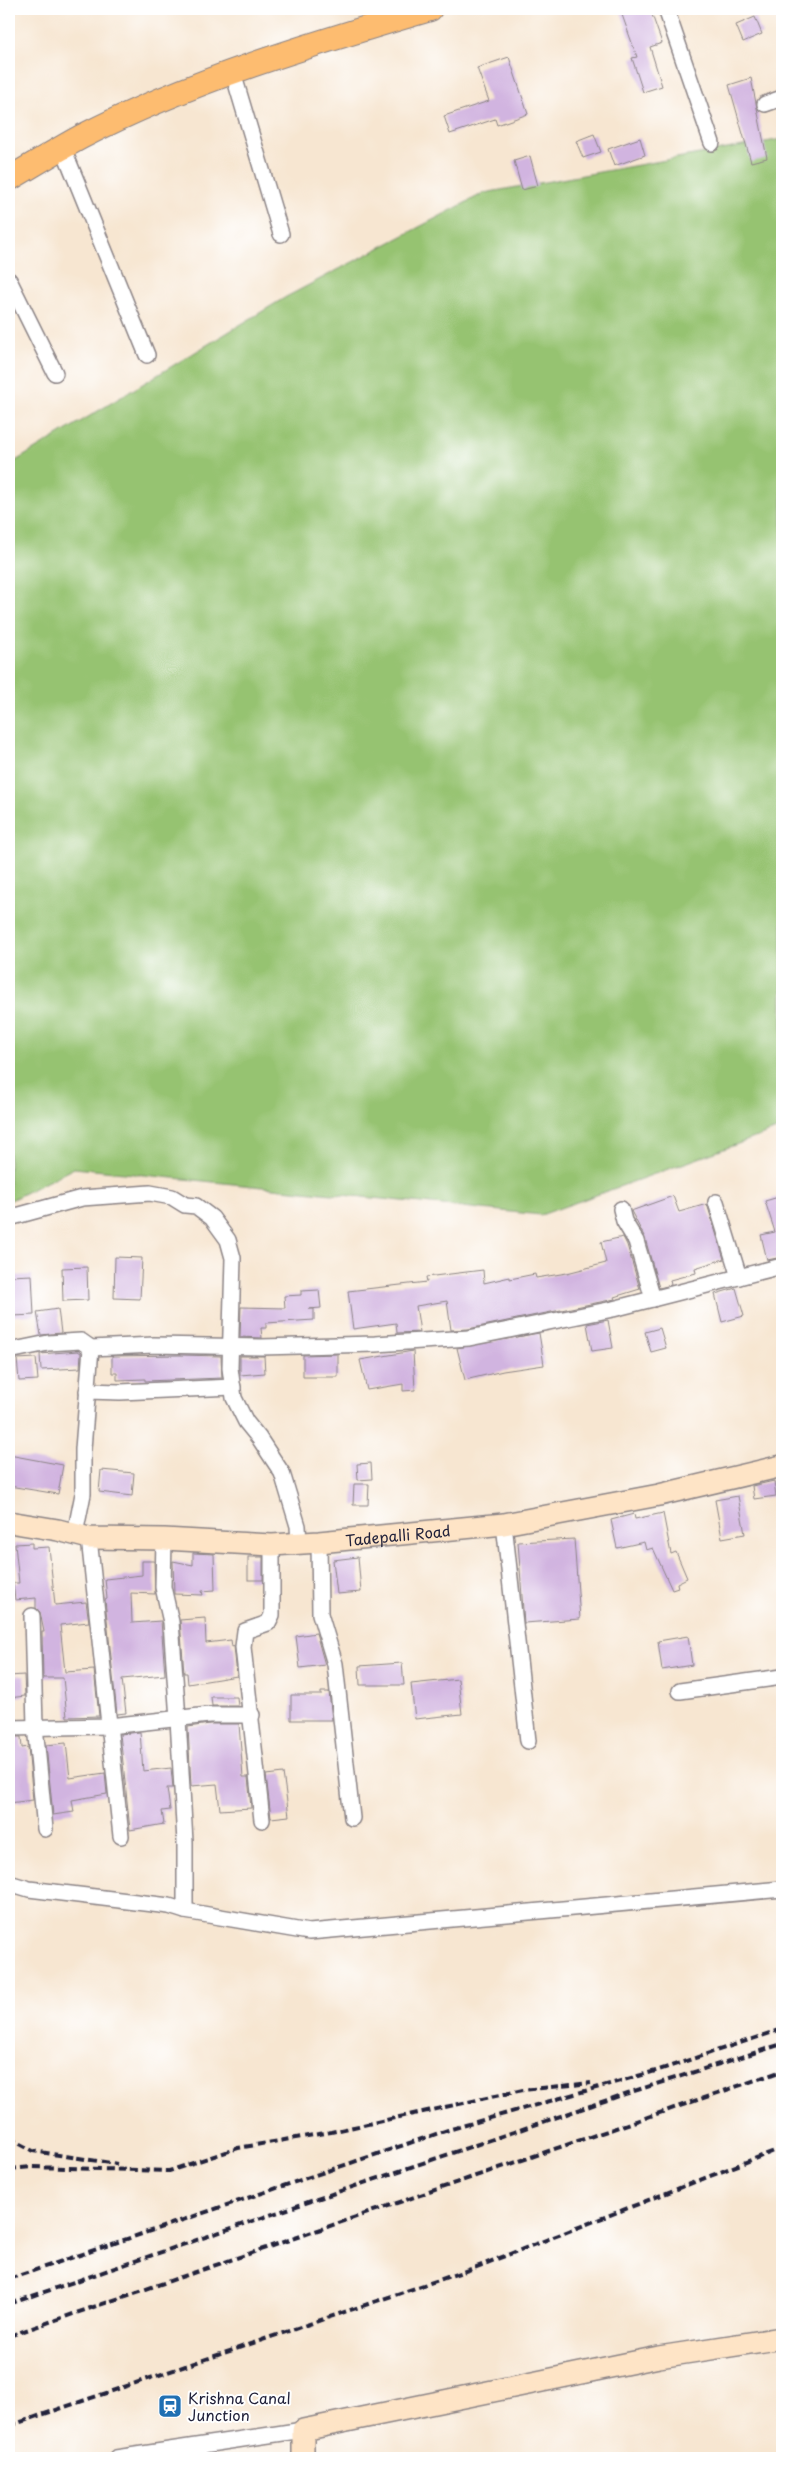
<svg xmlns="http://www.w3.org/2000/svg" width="791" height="2467" viewBox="0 0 791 2467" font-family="'Playpen Sans',sans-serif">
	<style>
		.green { fill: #96c371; stroke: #5c7256 }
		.building { fill: #d1b4e0 }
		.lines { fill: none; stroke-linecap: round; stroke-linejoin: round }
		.street-casing { stroke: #8c8486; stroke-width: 18 }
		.secondary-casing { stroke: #8c8486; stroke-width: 24 }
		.primary-casing { stroke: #8c8486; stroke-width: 26 }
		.street { stroke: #fff; stroke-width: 15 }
		.secondary { stroke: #fee4c6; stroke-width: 21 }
		.primary { stroke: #fdbc70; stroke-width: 24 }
		.rail { stroke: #22223b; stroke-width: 4; stroke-dasharray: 8 4; stroke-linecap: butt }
		.labels { text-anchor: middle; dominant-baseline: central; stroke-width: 4; stroke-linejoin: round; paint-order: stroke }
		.street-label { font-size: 15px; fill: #22223b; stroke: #fff }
		.poi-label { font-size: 15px; fill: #22223b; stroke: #fff; text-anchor: start }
	</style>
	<rect width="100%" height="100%" fill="#fff"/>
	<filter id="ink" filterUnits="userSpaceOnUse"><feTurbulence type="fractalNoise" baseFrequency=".02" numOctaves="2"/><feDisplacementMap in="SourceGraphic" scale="10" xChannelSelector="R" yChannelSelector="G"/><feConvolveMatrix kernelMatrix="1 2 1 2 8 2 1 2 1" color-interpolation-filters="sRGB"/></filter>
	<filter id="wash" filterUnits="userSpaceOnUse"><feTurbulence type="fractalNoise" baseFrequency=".0096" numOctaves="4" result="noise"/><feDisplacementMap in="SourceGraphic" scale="20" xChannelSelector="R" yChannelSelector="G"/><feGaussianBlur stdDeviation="1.12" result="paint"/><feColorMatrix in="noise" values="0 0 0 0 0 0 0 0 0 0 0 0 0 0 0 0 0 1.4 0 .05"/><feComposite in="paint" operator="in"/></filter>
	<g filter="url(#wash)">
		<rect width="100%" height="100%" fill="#f7e6d1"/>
		<path class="green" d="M782 139V1128L541 1215 74 1168 9 1201V465L286 297 484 193Z"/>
		<g id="blocks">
			<g class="building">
				<path d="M629 9H650L662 43 650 47 662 86 643 92 632 58 637 57 621 12Z"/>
				<path d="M755 17 762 34 743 42 736 25Z"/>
				<path d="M509 57 528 114 497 125 495 119 450 134 444 116 489 101 477 68Z"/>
				<path d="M751 78 767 158 751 162 729 85Z"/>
				<path d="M594 134 601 152 583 158 576 141Z"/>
				<path d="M640 138 645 155 614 166 608 149Z"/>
				<path d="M530 156 538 186 522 190 514 161Z"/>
				<path d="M673 1196 679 1212 707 1204 724 1259 695 1268 696 1273 670 1280 671 1285 659 1288 645 1238 631 1211Z"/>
				<path d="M782 1196V1257L767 1260 761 1235 775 1232 765 1201Z"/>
				<path d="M623 1237 627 1245 640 1289 614 1297 615 1299 468 1329 451 1330 447 1301 416 1306 420 1332 397 1333 396 1323 353 1329 348 1291 427 1282 426 1277 483 1270 484 1283 510 1277V1279L535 1274 536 1278 567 1273 606 1263 601 1242Z"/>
				<path d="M115 1257 142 1258 140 1299 114 1298Z"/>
				<path d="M87 1267 88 1300 63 1301 62 1268Z"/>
				<path d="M32 1275 34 1315 13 1316 10 1276Z"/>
				<path d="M736 1288 744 1316 722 1322 715 1294Z"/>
				<path d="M319 1290 321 1308 308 1309H314V1320L266 1323V1328H261L262 1338 240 1337 241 1307 285 1308 284 1296 301 1295V1291Z"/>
				<path d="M58 1309 61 1333 41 1335 37 1312Z"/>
				<path d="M608 1320 613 1348 592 1351 587 1324Z"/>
				<path d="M660 1328 666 1348 651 1352 645 1332Z"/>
				<path d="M539 1333 544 1365 503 1371 465 1380 457 1348Z"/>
				<path d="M78 1351 81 1353 80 1368 41 1370 40 1354Z"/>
				<path d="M413 1351 415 1390 403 1391V1384L367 1390 360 1360Z"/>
				<path d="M338 1354V1377H303V1355Z"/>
				<path d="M180 1355 221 1356 222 1378 145 1381V1379L117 1380V1373H112V1356Z"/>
				<path d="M240 1356H264L265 1373 240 1375Z"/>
				<path d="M36 1358 38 1380 19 1381 17 1359Z"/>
				<path d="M9 1455 63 1465 58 1494 9 1486Z"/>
				<path d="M371 1463 372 1479 358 1480 357 1464Z"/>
				<path d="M101 1470 134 1473 132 1496 99 1492Z"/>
				<path d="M774 1481 776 1496 754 1499 752 1486Z"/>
				<path d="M354 1484H369L368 1505H353Z"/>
				<path d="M738 1496 745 1534 722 1538 715 1500Z"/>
				<path d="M663 1513 671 1554 676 1552 687 1578 677 1583 678 1588 672 1590 653 1548 646 1550 644 1542 617 1548 611 1520 634 1514 635 1519Z"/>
				<path d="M574 1539 580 1619 524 1623 518 1542Z"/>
				<path d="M32 1543V1548L49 1547 55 1605 86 1602 89 1622 60 1625 65 1672 94 1670 99 1716 67 1717 63 1678H43L42 1632H44L40 1612 36 1608V1598L15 1600 13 1583H19L15 1544Z"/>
				<path d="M193 1553 214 1554 215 1590 202 1591 203 1595 174 1594 173 1561 193 1565Z"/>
				<rect x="248" y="1557" width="15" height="23"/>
				<path d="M358 1557 361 1592 337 1594 333 1560Z"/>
				<path d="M142 1561H154L155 1594 131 1593 132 1623 161 1621 165 1675 122 1679 126 1713 117 1714 105 1600 107 1599 105 1579 142 1575Z"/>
				<path d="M205 1618 206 1643 231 1640 232 1647 234 1646 237 1676 188 1684 187 1673H184L180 1620Z"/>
				<path d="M316 1633 325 1665 300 1668 296 1636Z"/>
				<path d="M688 1636 692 1665 662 1670 658 1641Z"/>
				<path d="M402 1663 404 1685H360L359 1666Z"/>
				<path d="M24 1675 25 1696 9 1698V1676Z"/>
				<path d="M458 1679 462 1714 415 1719 411 1684Z"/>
				<path d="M321 1692H329L332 1720H291V1695H321Z"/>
				<path d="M211 1697H237L238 1706H212Z"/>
				<path d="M210 1724H239L243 1777H248L251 1808 220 1810 217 1784 191 1786 188 1727Z"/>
				<path d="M140 1732 143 1771 171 1768 173 1788H167L170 1810 162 1811 164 1824 130 1830 120 1734Z"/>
				<path d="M9 1737H21L22 1748 28 1747 33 1800 9 1803Z"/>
				<path d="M66 1743 70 1778 105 1773 107 1794 72 1800 74 1812 53 1815 46 1745Z"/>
				<path d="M283 1773 289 1816 271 1818 266 1775Z"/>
			</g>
		</g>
	</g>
	<g filter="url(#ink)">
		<use href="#blocks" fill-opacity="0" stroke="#8c8486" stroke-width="1"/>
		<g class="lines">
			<g class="street-casing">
				<g id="street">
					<path d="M666 9 712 143"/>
					<path d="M233 73 281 234"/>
					<path d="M765 104 782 98"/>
					<path d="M63 148 147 355"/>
					<path d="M9 280 55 373"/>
					<path d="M716 1202 739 1277"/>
					<path d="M621 1209 624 1221 636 1241 653 1299"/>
					<path d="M9 1218 82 1198 150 1193 172 1197 185 1205 196 1206 212 1218 228 1240 233 1258 230 1368 234 1398 246 1422 259 1438 282 1473 298 1526 299 1543"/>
					<path d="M9 1351 48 1343 81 1341 91 1348 154 1345 261 1347 375 1344 469 1338 613 1309 782 1266"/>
					<path d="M87 1391 120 1392 233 1387"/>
					<path d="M504 1524 528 1741"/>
					<path d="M75 1534 83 1494V1449L91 1348"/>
					<path d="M89 1538 121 1836"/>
					<path d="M164 1539 163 1587 171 1622 178 1719 185 1842V1911"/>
					<path d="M319 1542 320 1614 335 1664 352 1818"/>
					<path d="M32 1616 35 1726 45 1829"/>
					<path d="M680 1691 782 1677"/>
					<path d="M9 1728 109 1726 209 1715H252"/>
					<path d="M262 1820 243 1647 245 1631 268 1623 272 1615V1545"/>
					<path d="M9 1883 29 1889 169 1906 185 1911 309 1932 782 1889"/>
					<path d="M116 2458 303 2430"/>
				</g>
			</g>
			<g class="secondary-casing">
				<g id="secondary">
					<path id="s1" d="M9 1522 58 1530 89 1538 164 1539 272 1545 319 1542 504 1524 659 1495 782 1466"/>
					<path d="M303 2458V2430L659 2357 782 2338"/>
				</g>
			</g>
			<g class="primary-casing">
				<path id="primary" d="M9 179C33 165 57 150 81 137 191 80 312 44 430 9"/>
			</g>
			<use href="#street" class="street"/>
			<use href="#secondary" class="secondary"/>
			<use href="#primary" class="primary"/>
			<g class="rail">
				<path d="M9 2138 33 2151 117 2164"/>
				<path d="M9 2169 32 2167 169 2171 238 2148 331 2132 523 2090 591 2083"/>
				<path d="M9 2279 448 2130 659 2070 782 2029"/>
				<path d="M9 2304 628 2093 782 2044"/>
				<path d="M9 2336 782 2071"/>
				<path d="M9 2426 474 2268 782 2148"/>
			</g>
		</g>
	</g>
	<defs>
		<g id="station-square" transform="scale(1.25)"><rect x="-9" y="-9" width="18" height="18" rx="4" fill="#1f6fb2" stroke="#fff"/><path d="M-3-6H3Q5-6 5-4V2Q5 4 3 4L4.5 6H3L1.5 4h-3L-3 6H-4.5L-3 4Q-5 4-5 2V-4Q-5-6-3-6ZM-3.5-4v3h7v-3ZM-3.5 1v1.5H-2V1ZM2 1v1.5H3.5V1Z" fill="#fff"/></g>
	</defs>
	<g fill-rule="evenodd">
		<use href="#station-square" x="170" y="2406"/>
	</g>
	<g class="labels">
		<g class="street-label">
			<text stroke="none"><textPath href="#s1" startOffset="391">Tadepalli Road</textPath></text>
		</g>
		<g class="poi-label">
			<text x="188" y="2397">Krishna Canal<tspan x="188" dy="17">Junction</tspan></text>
		</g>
	</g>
	<rect width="791" height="2467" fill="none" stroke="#fff" stroke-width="30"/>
</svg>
